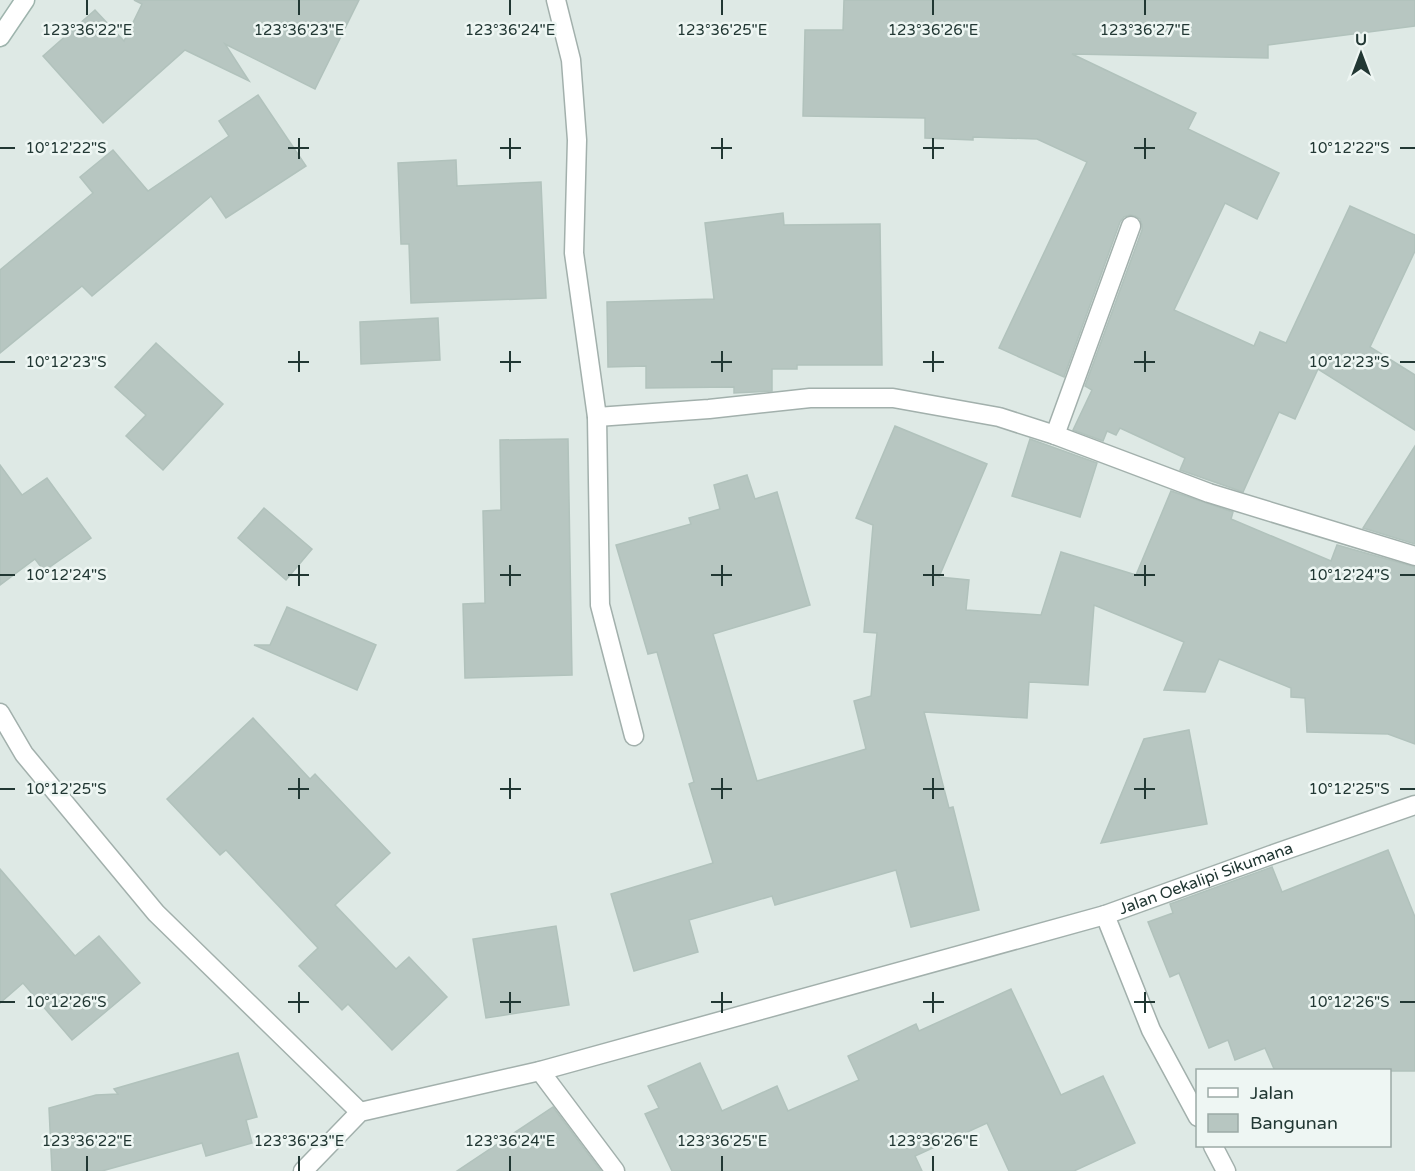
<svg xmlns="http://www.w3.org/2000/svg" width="1415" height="1171" viewBox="0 0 1415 1171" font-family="'Varela Round',sans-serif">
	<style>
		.building { fill: #b7c6c1; stroke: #b1c2bc; stroke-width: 1.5 }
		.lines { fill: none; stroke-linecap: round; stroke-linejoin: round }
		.street-casing { stroke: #a2b0ac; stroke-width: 21 }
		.secondary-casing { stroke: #9eb4ad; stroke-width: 21 }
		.street { stroke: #fff; stroke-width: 18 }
		.secondary { stroke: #fff; stroke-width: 18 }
		.ticks { fill: none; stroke: #213733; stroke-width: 2 }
		.labels { text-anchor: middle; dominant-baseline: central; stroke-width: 5; stroke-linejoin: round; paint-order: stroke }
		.street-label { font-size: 16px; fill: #213733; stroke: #eef6f3 }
		.ticks-label { font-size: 15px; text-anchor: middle; fill: #213733; stroke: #eef6f3; stroke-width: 5; stroke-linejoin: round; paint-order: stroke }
	</style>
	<rect width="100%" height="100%" fill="#dee9e5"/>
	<g class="building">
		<path d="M134 0H359L315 89 225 44 249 81 185 50 103 123 43 56 95 10 124 41 142 4Z"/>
		<path d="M844 0H1415V26L1268 45V58L1072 54 1196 113 1188 129 1279 173 1257 219 1225 203 1174 310 1254 346 1260 332 1286 343 1350 206 1415 235V251L1370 347 1415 375V430L1318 369 1295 419 1279 412 1243 492 1180 470 1185 458 1120 428 1116 435 1107 431 1103 441 1073 430 1092 390 1085 386 1142 230V225L1140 219 1135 216 1130 215 1124 217 1120 222 1064 377 999 348 1087 162 1037 139 973 137V140L925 138V118L803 116 805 30H843Z"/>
		<path d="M258 95 306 166 226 218 211 196 92 296 82 286 0 353V270L93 193 80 177 113 150 148 191 229 136 219 121Z"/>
		<path d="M456 160 457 186 541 182 546 298 411 303 409 244H401L398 163Z"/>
		<path d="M783 213 784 225 880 224 882 365H797V369H772V391L734 393V387L646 388V366L608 367 607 302 714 299 705 223Z"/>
		<path d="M438 318 440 360 361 364 360 322Z"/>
		<path d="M156 343 223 404 163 470 126 436 146 415 115 387Z"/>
		<path d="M895 426 987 464 939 577 969 580 966 610 1041 615 1061 552 1136 575 1171 491 1233 512 1231 519 1331 561 1337 545 1415 567V744L1388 734 1307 732 1305 698 1291 697V688L1219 659 1205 692 1164 690 1184 642 1094 605 1088 685 1029 682 1027 718 924 712 949 808 953 807 979 910 911 927 896 870 775 905 772 896 689 920 698 952 634 971 611 894 713 863 689 784 694 782 657 652 648 654 616 545 691 524 689 518 720 509 714 485 747 475 755 499 777 492 810 605 713 634 757 781 866 749 854 701 871 696 877 633 864 632 873 525 856 518Z"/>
		<path d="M568 439 572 675 465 678 463 604 485 603 483 511 501 510 500 440Z"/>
		<path d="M1030 439 1097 463 1080 517 1012 496Z"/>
		<path d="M1415 446V544L1363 528Z"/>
		<path d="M0 465 22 495 47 478 91 538 44 571 35 559 0 585Z"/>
		<path d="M264 508 312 549 286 580 238 538Z"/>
		<path d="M287 607 376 645 357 690 254 645H270Z"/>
		<path d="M253 718 310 779 315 774 390 853 335 905 396 969 409 957 447 997 392 1050 348 1004 342 1010 299 966 318 948 226 850 220 855 167 799Z"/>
		<path d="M1189 730 1207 824 1101 843 1144 739Z"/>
		<path d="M1388 850 1415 917V1071H1275L1265 1048 1235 1060 1228 1040 1209 1048 1179 973 1170 977 1148 922 1173 913 1170 904 1272 867 1282 892Z"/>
		<path d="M0 869 75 956 99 936 140 983 72 1040 23 983 0 1003Z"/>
		<path d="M556 926 569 1005 486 1018 473 939Z"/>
		<path d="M1011 989 1061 1095 1103 1076 1135 1143 1074 1171H1009L987 1123 915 1156 922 1171H672L645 1114 659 1108 648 1086 700 1063 722 1111 777 1086 788 1111 859 1080 848 1056 916 1024 919 1031Z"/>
		<path d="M238 1053 257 1117 246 1120 252 1143 206 1156 202 1143 102 1171H52L49 1108 96 1095 118 1094 114 1089Z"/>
		<path d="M553 1107 601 1171H457Z"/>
	</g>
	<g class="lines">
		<g class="street-casing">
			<g id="street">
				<path d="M556 0 571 60 577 140 574 253 597 417 600 605 634 736"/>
				<path d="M597 417 709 409 810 398H893L999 417 1055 435 1209 493 1415 556"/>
				<path d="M1055 435 1131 226"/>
				<path d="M0 713 24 754 156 913 360 1112"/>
				<path d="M540 1071 615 1171"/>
				<path id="s1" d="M1198 1117 1151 1030 1105 915 1271 855 1415 805"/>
				<path d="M1213 1146 1226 1171"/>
				<path d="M303 1171 360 1112 540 1071 1105 915"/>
			</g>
		</g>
		<g class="secondary-casing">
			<path id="secondary" d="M0 37 25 0"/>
		</g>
		<use href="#street" class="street"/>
		<use href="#secondary" class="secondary"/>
	</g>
	<path class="ticks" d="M87 0V15M299 0V15M510 0V15M722 0V15M933 0V15M1145 0V15M299 138V159M510 138V159M722 138V159M933 138V159M1145 138V159M0 148H15M288 148H309M500 148H521M711 148H732M923 148H944M1134 148H1155M1400 148H1415M299 351V372M510 351V372M722 351V372M933 351V372M1145 351V372M0 362H15M288 362H309M500 362H521M711 362H732M923 362H944M1134 362H1155M1400 362H1415M299 565V586M510 565V586M722 565V586M933 565V586M1145 565V586M0 575H15M288 575H309M500 575H521M711 575H732M923 575H944M1134 575H1155M1400 575H1415M299 778V799M510 778V799M722 778V799M933 778V799M1145 778V799M0 789H15M288 789H309M500 789H521M711 789H732M923 789H944M1134 789H1155M1400 789H1415M299 992V1013M510 992V1013M722 992V1013M933 992V1013M1145 992V1013M0 1002H15M288 1002H309M500 1002H521M711 1002H732M923 1002H944M1134 1002H1155M1400 1002H1415M87 1156V1171M299 1156V1171M510 1156V1171M722 1156V1171M933 1156V1171"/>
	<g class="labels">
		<g class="street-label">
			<text stroke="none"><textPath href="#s1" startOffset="330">Jalan Oekalipi Sikumana</textPath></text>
		</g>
	</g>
	<g class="ticks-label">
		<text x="87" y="35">123°36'22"E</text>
		<text x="299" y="35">123°36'23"E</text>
		<text x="510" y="35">123°36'24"E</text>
		<text x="722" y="35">123°36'25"E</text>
		<text x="933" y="35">123°36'26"E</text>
		<text x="1145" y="35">123°36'27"E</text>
		<text x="66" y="153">10°12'22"S</text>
		<text x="1349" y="153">10°12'22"S</text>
		<text x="66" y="367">10°12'23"S</text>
		<text x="1349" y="367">10°12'23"S</text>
		<text x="66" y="580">10°12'24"S</text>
		<text x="1349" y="580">10°12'24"S</text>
		<text x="66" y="794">10°12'25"S</text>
		<text x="1349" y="794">10°12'25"S</text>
		<text x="66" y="1007">10°12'26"S</text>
		<text x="1349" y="1007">10°12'26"S</text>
		<text x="87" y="1146">123°36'22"E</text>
		<text x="299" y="1146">123°36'23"E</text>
		<text x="510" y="1146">123°36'24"E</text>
		<text x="722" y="1146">123°36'25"E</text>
		<text x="933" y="1146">123°36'26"E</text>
	</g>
	<rect x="1196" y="1069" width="195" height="78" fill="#eef6f3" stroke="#9caaa6" stroke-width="1.5"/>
	<rect x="1208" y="1088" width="30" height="9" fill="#ffffff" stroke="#9caaa6" stroke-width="1.5"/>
	<text x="1250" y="1099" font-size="18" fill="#213733">Jalan</text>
	<rect x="1208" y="1114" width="30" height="18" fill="#b7c6c1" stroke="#9caaa6" stroke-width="1.5"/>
	<text x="1250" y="1129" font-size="18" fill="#213733">Bangunan</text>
	<g transform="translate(1361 54)" stroke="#eef6f3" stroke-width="4.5" paint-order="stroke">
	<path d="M0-4.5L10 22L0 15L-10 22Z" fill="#213733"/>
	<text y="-9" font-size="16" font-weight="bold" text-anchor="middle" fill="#213733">U</text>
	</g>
</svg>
